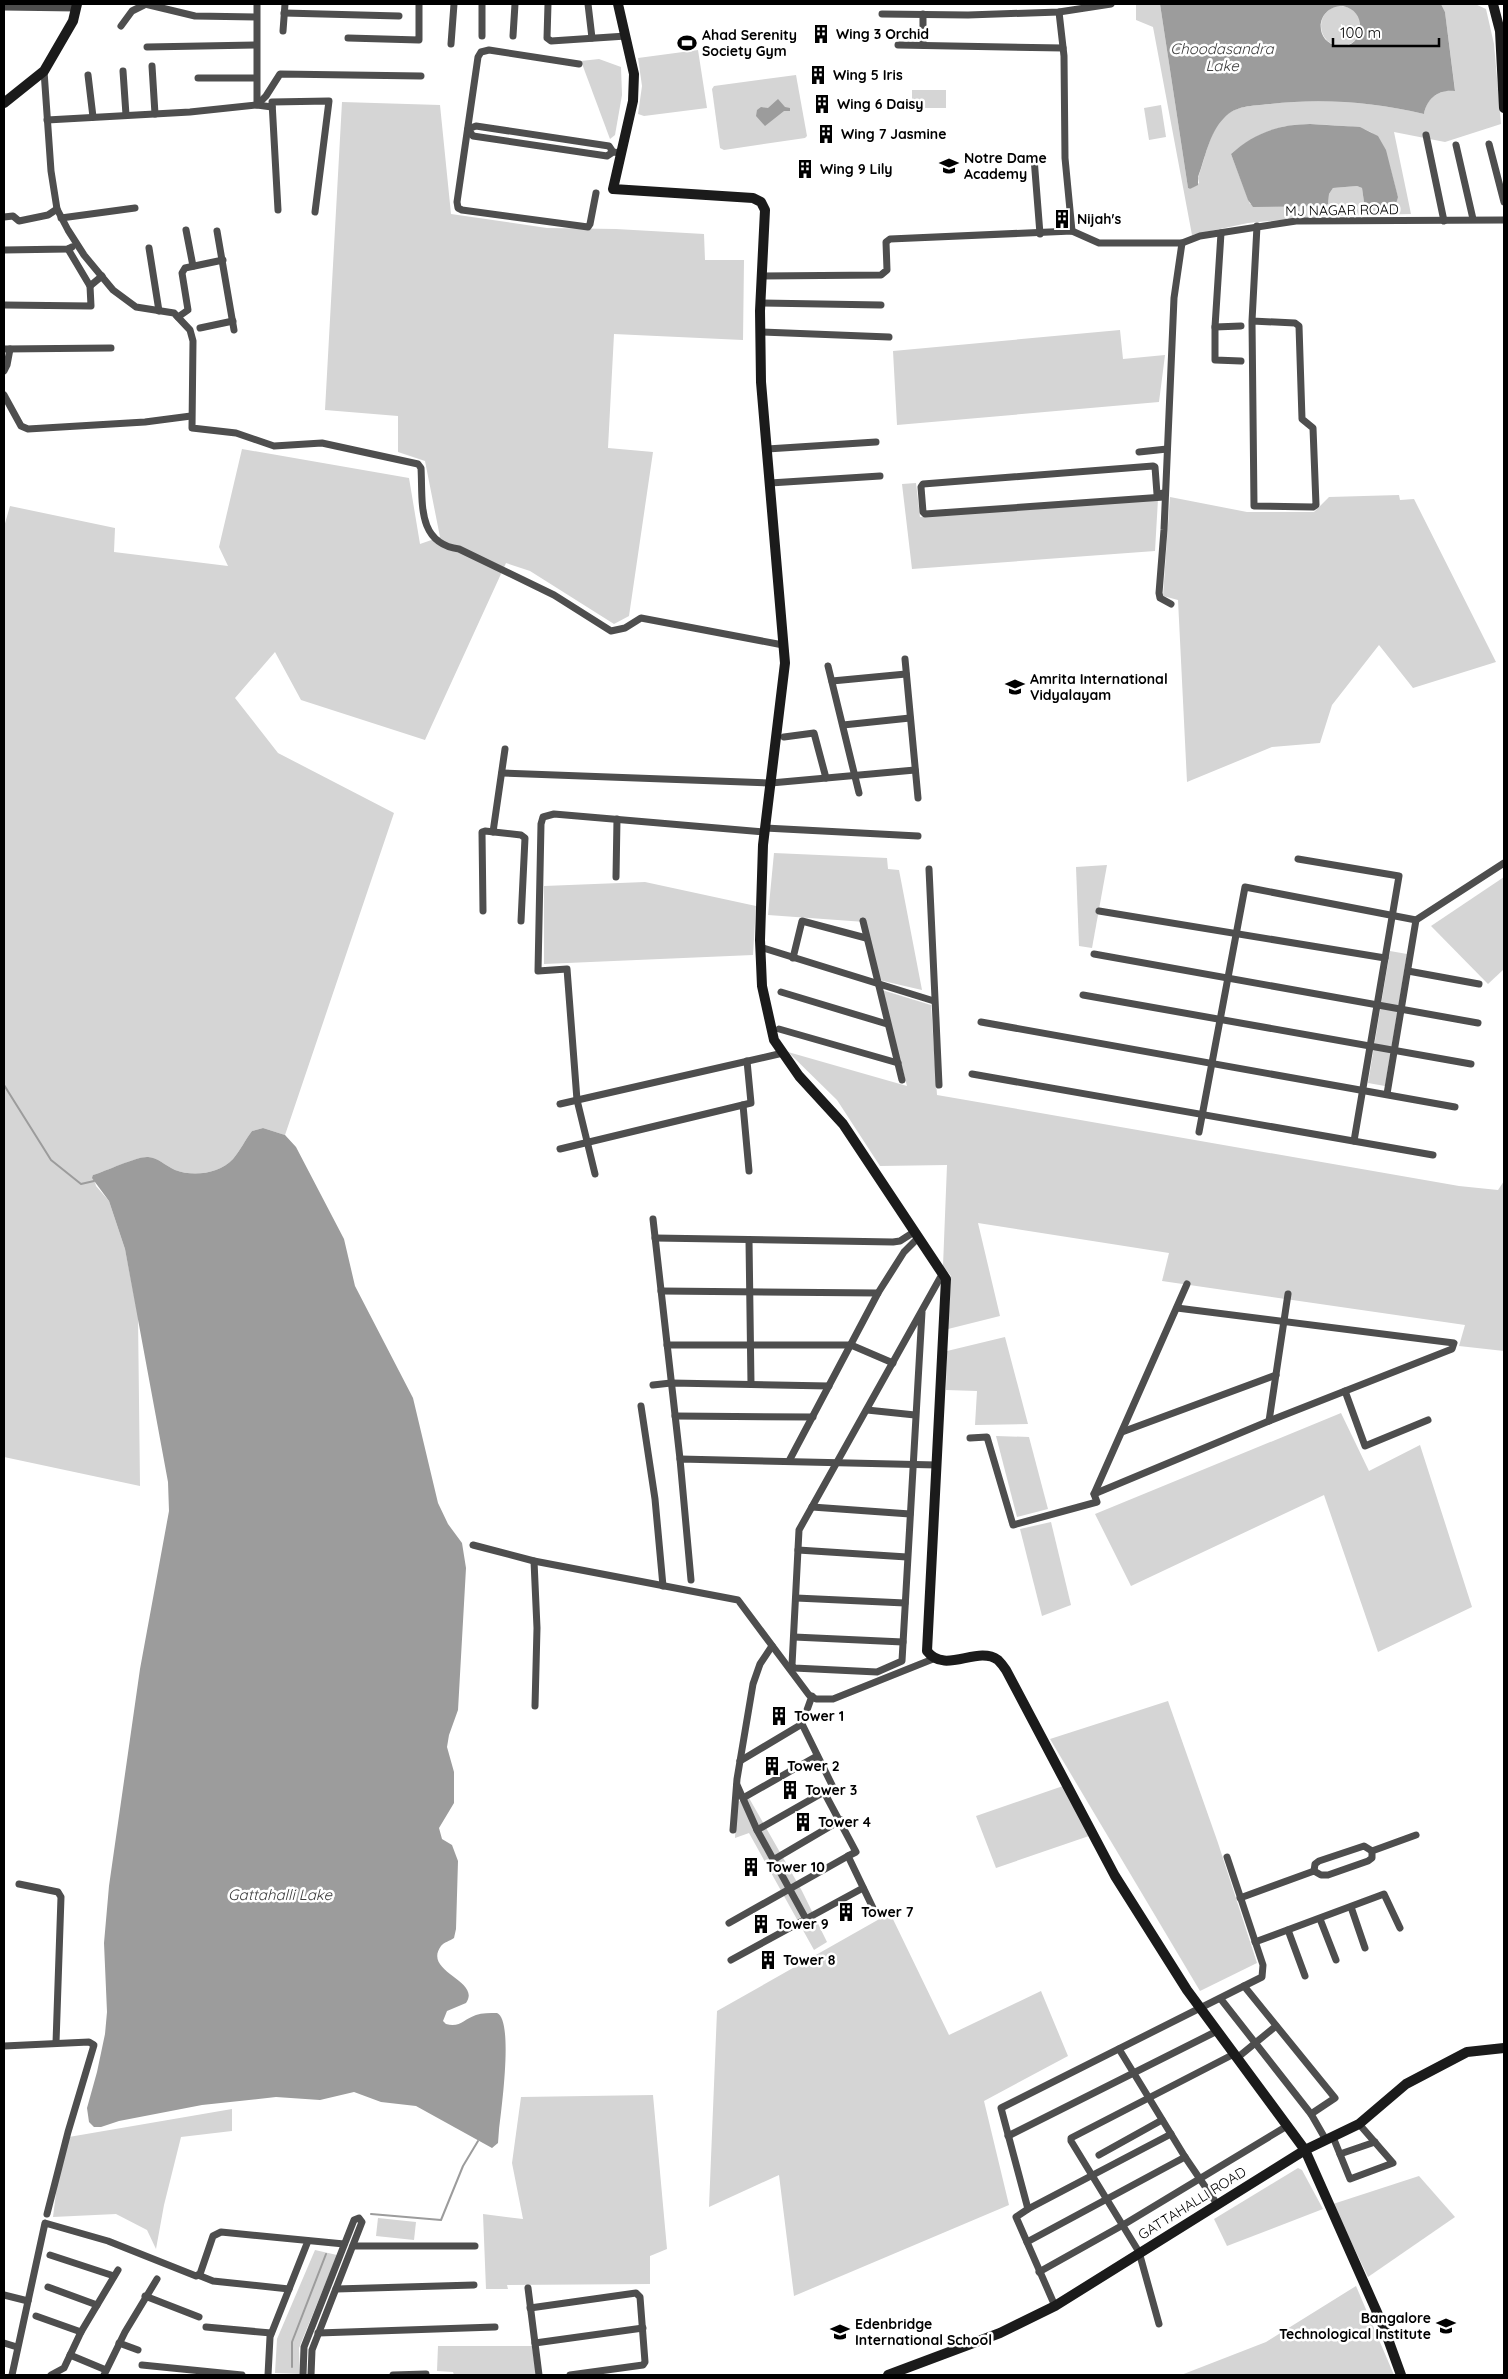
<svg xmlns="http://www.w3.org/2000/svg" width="1508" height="2379" viewBox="0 0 1508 2379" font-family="Quicksand,sans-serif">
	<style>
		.green { fill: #d5d5d5; fill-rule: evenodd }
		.water { fill: #9c9c9c; fill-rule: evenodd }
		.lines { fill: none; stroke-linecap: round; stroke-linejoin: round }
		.stream { stroke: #9c9c9c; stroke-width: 2 }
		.street { stroke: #4e4e4e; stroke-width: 7 }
		.secondary { stroke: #1b1b1b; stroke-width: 10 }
		.labels { text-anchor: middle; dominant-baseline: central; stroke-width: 5; stroke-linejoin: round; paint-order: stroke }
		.poi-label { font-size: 14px; font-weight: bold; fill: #000; stroke: #fff; text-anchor: start }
		.street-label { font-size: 14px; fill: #000; stroke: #fff }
		.water-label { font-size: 15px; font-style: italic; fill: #3d3d3d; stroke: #fff }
	</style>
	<rect width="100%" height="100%" fill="#fff"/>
	<g class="green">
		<path d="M1136 4H1160L1188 188 1190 189 1199 183 1198 178C1205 159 1209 133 1223 118 1236 105 1252 106 1269 104 1322 98 1373 102 1424 114 1427 97 1439 90 1455 90L1445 12 1441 4H1475L1486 9 1494 44 1501 124 1445 142 1394 132 1411 214 1325 216 1248 223 1192 235 1153 27 1136 20ZM1310 124C1385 128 1379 125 1398 197L1368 207 1364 202 1362 188 1357 186 1333 188 1329 194 1328 204 1324 206 1250 204 1231 154C1255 134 1279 124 1310 124Z"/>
		<circle cx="1341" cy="26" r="20"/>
		<path d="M698 50 707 108 644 116 638 114 642 86 638 58Z"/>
		<path d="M599 59 621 67 622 95 615 135 610 139 581 61Z"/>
		<path d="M796 75 807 136 805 138 724 150 720 148 712 89 714 86Z"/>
		<rect x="912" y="90" width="34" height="18"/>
		<path d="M342 102 440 105 451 214 547 228 616 229 704 234 705 260H744L743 340 614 334 608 448 653 452 629 616 614 624 530 571 506 563 425 740 301 700 275 652 235 698 278 753 394 813 285 1135 263 1128 252 1131C245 1140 240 1151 233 1159 219 1174 193 1177 175 1170 166 1166 157 1157 148 1157 139 1156 106 1171 93 1175L96 1186 109 1201 125 1249 138 1316 140 1486 4 1457V527L10 506 115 528 114 552 228 566 219 547 242 449 409 478 420 544 440 537 425 461 398 452V416L325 410Z"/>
		<path d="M1161 105 1166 137 1149 140 1144 108Z"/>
		<path d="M1120 330 1123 359 1165 355 1159 402 897 425 893 351Z"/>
		<path d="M916 483 920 517 1158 499 1155 551 912 569 902 484Z"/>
		<path d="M1399 495 1400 500 1414 499 1496 662 1413 688 1379 645 1332 705 1320 743 1272 747 1187 782 1178 600 1163 596 1170 497 1247 512H1314L1329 497Z"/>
		<path d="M774 853 887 858 888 869 899 870 922 990 879 980 865 922 768 915Z"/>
		<path d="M1107 865 1092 948 1079 946 1076 867Z"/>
		<path d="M1504 877V969L1488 984 1431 926Z"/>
		<path d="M645 882 756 906 753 955 544 964V886Z"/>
		<path d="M1390 951 1407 954 1385 1086 1368 1083Z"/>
		<path d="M882 990 931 1005 937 1095 1459 1186 1498 1190 1504 1181V1351L1459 1346 1465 1325 1162 1281 1169 1253 978 1223 1000 1316 948 1329 951 1276 943 1266 947 1165 880 1166 837 1100 788 1052 907 1086Z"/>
		<path d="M1005 1337 1028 1424 975 1425 977 1391 946 1390 947 1351Z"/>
		<path d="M1341 1413 1369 1471 1420 1445 1472 1607 1378 1652 1324 1495 1131 1586 1095 1514Z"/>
		<path d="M996 1436 1029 1437 1048 1509 1017 1517Z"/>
		<path d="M1051 1522 1071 1605 1042 1616 1020 1529Z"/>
		<path d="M1168 1701 1218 1843 1257 1963 1200 1991 1050 1739Z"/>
		<path d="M1063 1786 1089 1836 996 1868 976 1816Z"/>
		<path d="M749 1798 802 1891 827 1942 814 1950 749 1833 735 1838 737 1802Z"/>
		<path d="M890 1913 949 2035 1041 1991 1068 2056 984 2101 1009 2205 794 2296 779 2175 709 2207 717 2011Z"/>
		<path d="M653 2095 667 2249 650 2256V2284L507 2285 508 2289H486L483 2214 523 2219 512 2163 521 2097Z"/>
		<path d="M232 2109V2131L181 2137 164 2205 156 2249 147 2230 116 2214 53 2217 63 2138Z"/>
		<path d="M1298 2168 1302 2170 1323 2209 1227 2246 1214 2219Z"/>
		<path d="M1419 2176 1455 2217 1368 2277 1333 2204Z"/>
		<path d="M378 2218 416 2222 414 2240 376 2236Z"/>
		<path d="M315 2250 337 2255 299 2348 300 2374 275 2373 277 2339Z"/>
		<path d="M1356 2286 1394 2375H1181L1266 2342Z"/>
		<path d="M438 2346H532L536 2374 454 2375 453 2372 437 2371Z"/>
	</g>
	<g class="water">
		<path d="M1160 4H1441L1445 12 1455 91C1439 89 1427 98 1424 114 1373 102 1322 98 1269 104 1252 106 1236 105 1224 118 1209 133 1205 159 1198 177V185L1190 189 1188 188ZM1343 6C1369 11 1364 49 1339 46 1313 43 1315 6 1343 6Z"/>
		<path d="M778 99 785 107 790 108V111H784L765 126 756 116 757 110 761 107 768 108Z"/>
		<path d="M1310 124 1360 127 1378 136 1386 150 1398 197 1395 207 1391 210 1368 207 1364 202 1362 188 1357 186 1333 188 1329 194 1328 204 1324 206 1253 207 1248 200 1231 154C1254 133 1280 124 1310 124Z"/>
		<path d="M263 1128 285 1135 296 1147 344 1239 355 1286 413 1398 438 1503 448 1524 462 1543 466 1568 458 1710 449 1735 447 1747 454 1772V1803L439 1828 442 1839 452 1845 458 1861 456 1929 454 1938C450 1941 444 1942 441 1946 422 1972 482 1980 466 2003L447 2011 443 2021 446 2024C460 2028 464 2019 476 2015 482 2013 490 2013 497 2013 514 2020 501 2111 499 2130L498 2143 492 2148 416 2106 381 2102 354 2092 320 2100 276 2097 202 2105 119 2121 101 2127H94L89 2122 87 2108 97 2072 105 2034 107 2012 104 1943 109 1886 140 1669 169 1511 168 1482 125 1249 109 1201 92 1178 93 1175C106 1171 138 1156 148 1157 157 1157 166 1166 175 1170 193 1177 219 1174 233 1159 240 1151 245 1140 252 1131Z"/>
	</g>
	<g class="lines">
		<g class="stream">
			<path d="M4 1085 51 1160 81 1184 94 1181"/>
			<path d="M371 2214 441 2220 463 2166 478 2141"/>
			<path d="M292 2367V2342L326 2254"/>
		</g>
		<g class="street">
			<path d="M145 4 195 16 256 17"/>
			<path d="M257 4V105L272 107"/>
			<path d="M548 4 547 38 551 41 626 36"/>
			<path d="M588 4 592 38"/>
			<path d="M4 7 76 8"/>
			<path d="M1059 12 1064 56 1065 158 1072 231"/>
			<path d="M284 13 399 16"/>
			<path d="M882 14 968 15 1059 12 1111 4"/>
			<path d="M121 26 132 11 144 5"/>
			<path d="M283 31 285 4"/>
			<path d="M482 36V4"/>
			<path d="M513 36 515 4"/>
			<path d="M348 38 419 40V4"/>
			<path d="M451 44 454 4"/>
			<path d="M898 45 1063 48"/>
			<path d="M923 45V14"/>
			<path d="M147 47 255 45"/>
			<path d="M579 64 489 50 481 52 478 57 457 202 458 208 462 210 588 227 590 224 596 193"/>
			<path d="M152 66 155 114"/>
			<path d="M44 71 51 171 57 209 68 230 84 255 113 290 136 307 174 313 190 330 193 341 192 428 236 433 274 446 322 443 418 464 421 468C423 501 416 543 459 549L554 595 611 631 625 628 641 618 783 645"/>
			<path d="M123 71 126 115"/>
			<path d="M88 75 93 117"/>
			<path d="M198 78H256"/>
			<path d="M47 120 190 112 257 105 266 96 280 74 421 76"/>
			<path d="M1426 135 1444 221"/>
			<path d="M1489 144 1504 202"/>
			<path d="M1456 145 1473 219"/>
			<path d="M613 152 607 156 473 136 468 129 476 126 609 146 613 152 621 153"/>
			<path d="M1034 158 1040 234"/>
			<path d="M278 210 272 102 329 101 315 212"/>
			<path d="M4 217 13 216 19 221 48 215 57 209"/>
			<path d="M61 218 135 208"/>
			<path d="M186 230 193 266"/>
			<path d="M217 231 234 330"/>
			<path d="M1221 233 1215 327V360L1241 361"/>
			<path d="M149 248 159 311"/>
			<path d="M4 250 68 249 72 247"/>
			<path d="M762 276 881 275 887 270 886 242 890 239 1072 231 1099 243H1182L1200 236 1296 221 1504 220"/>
			<path d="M90 286 102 276"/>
			<path d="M761 303 881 305"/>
			<path d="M4 305 91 306 90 286 68 249"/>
			<path d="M178 317 188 310 182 273 185 268 223 260"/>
			<path d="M1252 321 1295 323 1299 326 1302 419 1313 428 1316 505 1313 507 1254 506 1252 321 1257 226"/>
			<path d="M1215 327 1241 326"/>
			<path d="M200 328 233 321"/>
			<path d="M761 332 889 337"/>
			<path d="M4 349 111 348"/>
			<path d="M4 371 7 365 10 349"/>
			<path d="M4 395 21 426 28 429 145 422 191 416"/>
			<path d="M767 449 876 442"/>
			<path d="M1139 452 1167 449"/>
			<path d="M770 483 880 476"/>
			<path d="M1164 497 925 514 923 512 921 487 923 484 1153 466 1155 467 1157 494 1164 493"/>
			<path d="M1171 604 1160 598 1159 593 1164 530 1174 298 1182 243"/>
			<path d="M905 659 918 798"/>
			<path d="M828 666 859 793"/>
			<path d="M832 681 906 674"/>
			<path d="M843 725 910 718"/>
			<path d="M784 737 814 733 826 778"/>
			<path d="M502 773 771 783 915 770"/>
			<path d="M765 828 918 836"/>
			<path d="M493 832 505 749"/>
			<path d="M1298 859 1399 876 1354 1141"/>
			<path d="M929 869 939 1085"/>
			<path d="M616 877 617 819"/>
			<path d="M483 911 482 832 485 831 521 835 525 838 521 921"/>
			<path d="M1099 911 1385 958"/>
			<path d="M863 921 902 1080"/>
			<path d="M760 947 934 1001"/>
			<path d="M1094 954 1478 1023"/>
			<path d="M793 958 802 921 866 938"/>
			<path d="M1408 971 1479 984"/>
			<path d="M781 992 887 1024"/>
			<path d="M1083 995 1471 1064"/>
			<path d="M981 1022 1455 1107"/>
			<path d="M779 1029 898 1063"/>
			<path d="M972 1074 1433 1155"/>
			<path d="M1387 1094 1416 920"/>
			<path d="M560 1104 783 1053"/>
			<path d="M743 1105 749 1171"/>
			<path d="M1199 1132 1245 887 1416 920 1504 863"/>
			<path d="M560 1149 751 1103 747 1061"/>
			<path d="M595 1174 577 1100 567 969 538 971 541 824 543 817 554 814 765 832"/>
			<path d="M653 1219 680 1459"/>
			<path d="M655 1238 893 1242 900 1241 914 1232"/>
			<path d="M749 1240 751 1384"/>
			<path d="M661 1291 878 1293"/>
			<path d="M922 1312 902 1661 877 1672 794 1668 792 1665 799 1530 940 1278"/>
			<path d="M667 1345H851L893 1363"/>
			<path d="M653 1385 671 1383 829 1386"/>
			<path d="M1345 1391 1365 1446 1428 1420"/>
			<path d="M641 1406 655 1499 663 1586"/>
			<path d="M867 1410 915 1415"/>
			<path d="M675 1416 813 1417"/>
			<path d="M1269 1421 1288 1294"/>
			<path d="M1122 1432 1276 1375"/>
			<path d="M970 1438 987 1437 1013 1525 1097 1502 1094 1494 1187 1284"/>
			<path d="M789 1461 878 1293 904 1252 918 1238"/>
			<path d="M1094 1494 1269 1421 1452 1349 1454 1343 1177 1308"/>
			<path d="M812 1507 910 1514"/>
			<path d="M473 1545 534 1561 738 1600 809 1695 816 1699H833L933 1659"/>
			<path d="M798 1550 907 1557"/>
			<path d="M534 1561 537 1628 535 1706"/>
			<path d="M691 1580 680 1459 937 1465"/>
			<path d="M796 1598 905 1603"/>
			<path d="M794 1637 903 1642"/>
			<path d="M802 1724 812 1696"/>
			<path d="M740 1761 802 1724 833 1787 824 1792 856 1852 848 1856 873 1908"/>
			<path d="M737 1785 757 1830 806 1919"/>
			<path d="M743 1798 817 1756"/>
			<path d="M733 1830 737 1779 753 1684 760 1664 772 1646"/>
			<path d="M757 1830 824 1792"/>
			<path d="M1227 1857 1263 1965 1262 1977 1244 1986"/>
			<path d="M773 1860 841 1820"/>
			<path d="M1314 1871 1315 1864 1319 1861 1364 1846 1372 1851"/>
			<path d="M19 1884 58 1892 61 1897 56 2043"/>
			<path d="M1240 1898 1314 1871 1321 1875H1328L1368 1861 1372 1858V1851L1416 1835"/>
			<path d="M1351 1907 1365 1948"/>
			<path d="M1320 1919 1336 1960"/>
			<path d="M729 1923 848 1856"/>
			<path d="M1288 1930 1305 1976"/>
			<path d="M1255 1942 1384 1894 1400 1928"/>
			<path d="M731 1960 863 1888"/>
			<path d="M4 2046 89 2042 94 2045 68 2132 47 2214"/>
			<path d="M1119 2049 1185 2157 1217 2204"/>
			<path d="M1237 2058 1276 2026"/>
			<path d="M1311 2114 1326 2140"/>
			<path d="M1008 2136 1217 2031"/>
			<path d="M1333 2137 1350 2179 1393 2163 1359 2124"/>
			<path d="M1340 2154 1375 2142"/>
			<path d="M1099 2155 1162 2120"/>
			<path d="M1028 2209 1171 2134"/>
			<path d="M1027 2242 1185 2157"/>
			<path d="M353 2246H475"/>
			<path d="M50 2255 114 2276"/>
			<path d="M1039 2272 1123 2225 1287 2126"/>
			<path d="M198 2275 213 2281 289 2289"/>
			<path d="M48 2287 97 2305"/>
			<path d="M528 2288 539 2375"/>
			<path d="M336 2289 474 2285"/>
			<path d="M4 2295 28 2301"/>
			<path d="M145 2296 199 2317"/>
			<path d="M1055 2306 1016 2217 1028 2209 1001 2108 1244 1986 1335 2098 1311 2114 1220 1998"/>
			<path d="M530 2308 636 2293 640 2297 645 2362 643 2365 570 2375"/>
			<path d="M36 2316 81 2332"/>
			<path d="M1159 2324 1139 2252 1071 2141V2138L1234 2054"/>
			<path d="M206 2327 271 2333"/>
			<path d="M318 2333 495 2327"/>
			<path d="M4 2343 17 2347"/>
			<path d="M119 2343 138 2350"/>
			<path d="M535 2343 643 2328"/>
			<path d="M70 2355 106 2370"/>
			<path d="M142 2365 242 2375"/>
			<path d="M12 2375 45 2223 108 2241 196 2276 200 2274 213 2236 221 2232 344 2244"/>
			<path d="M51 2375 64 2368 81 2332 118 2270"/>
			<path d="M104 2375 125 2332 157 2279"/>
			<path d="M268 2375 270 2337 308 2241"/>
			<path d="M303 2375 304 2347 354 2220 359 2218 362 2222 312 2350 311 2375"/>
			<path d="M393 2375 426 2374"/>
		</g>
		<g class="secondary">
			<path d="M618 4 634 74 633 101 613 189 753 198 761 202 765 210 760 311 761 382 785 663 763 845 760 940 762 986 774 1040 799 1076 843 1124 946 1279 927 1651C945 1675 977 1645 998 1660 1001 1663 1004 1667 1006 1670L1115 1876 1187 1990 1305 2150 1384 2328 1401 2375"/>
			<path d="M1493 4 1500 31 1504 108"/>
			<path d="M4 103 44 71 73 21 77 4"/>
			<path d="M888 2375 1000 2333 1055 2306 1305 2150 1359 2124 1406 2084 1467 2052 1504 2048"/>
		</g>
	</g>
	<defs>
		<g id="building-bare" transform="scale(1.5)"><path d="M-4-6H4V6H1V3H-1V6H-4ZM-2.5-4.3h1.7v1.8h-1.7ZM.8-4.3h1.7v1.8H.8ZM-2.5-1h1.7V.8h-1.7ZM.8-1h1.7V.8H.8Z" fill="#000" stroke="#fff" stroke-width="2.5" paint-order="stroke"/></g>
		<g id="stadium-bare" transform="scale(1.5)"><path d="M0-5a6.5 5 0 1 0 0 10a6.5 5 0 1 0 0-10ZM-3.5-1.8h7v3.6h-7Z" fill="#000" stroke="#fff" stroke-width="2.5" paint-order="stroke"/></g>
		<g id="school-bare" transform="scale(1.5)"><path d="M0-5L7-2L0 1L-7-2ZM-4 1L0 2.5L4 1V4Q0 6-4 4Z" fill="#000" stroke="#fff" stroke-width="2.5" paint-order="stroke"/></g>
		<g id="university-bare" transform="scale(1.5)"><path d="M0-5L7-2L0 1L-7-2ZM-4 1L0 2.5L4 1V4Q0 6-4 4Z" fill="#000" stroke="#fff" stroke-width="2.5" paint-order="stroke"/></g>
	</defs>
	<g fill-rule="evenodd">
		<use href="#building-bare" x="821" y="34"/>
		<use href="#stadium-bare" x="687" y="43"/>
		<use href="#building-bare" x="818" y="75"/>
		<use href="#building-bare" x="822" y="104"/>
		<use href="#building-bare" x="826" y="134"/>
		<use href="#school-bare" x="949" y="166"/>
		<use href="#building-bare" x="805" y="169"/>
		<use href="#building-bare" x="1062" y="219"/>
		<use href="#school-bare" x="1015" y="687"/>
		<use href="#building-bare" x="779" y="1716"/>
		<use href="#building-bare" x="772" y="1766"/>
		<use href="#building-bare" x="790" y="1790"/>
		<use href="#building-bare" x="803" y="1822"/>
		<use href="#building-bare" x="751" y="1867"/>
		<use href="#building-bare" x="846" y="1912"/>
		<use href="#building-bare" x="761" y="1924"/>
		<use href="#building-bare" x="768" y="1960"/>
		<use href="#university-bare" x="1446" y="2326"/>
		<use href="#school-bare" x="840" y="2332"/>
	</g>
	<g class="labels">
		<g class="poi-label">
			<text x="836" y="34">Wing 3 Orchid</text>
			<text x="702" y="35">Ahad Serenity<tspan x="702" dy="16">Society Gym</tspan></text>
			<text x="833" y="75">Wing 5 Iris</text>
			<text x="837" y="104">Wing 6 Daisy</text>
			<text x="841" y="134">Wing 7 Jasmine</text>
			<text x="964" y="158">Notre Dame<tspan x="964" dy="16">Academy</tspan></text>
			<text x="820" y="169">Wing 9 Lily</text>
			<text x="1077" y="219">Nijah's</text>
			<text x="1030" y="679">Amrita International<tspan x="1030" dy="16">Vidyalayam</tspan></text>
			<text x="794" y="1716">Tower 1</text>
			<text x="787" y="1766">Tower 2</text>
			<text x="805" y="1790">Tower 3</text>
			<text x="818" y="1822">Tower 4</text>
			<text x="766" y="1867">Tower 10</text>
			<text x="861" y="1912">Tower 7</text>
			<text x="776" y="1924">Tower 9</text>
			<text x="783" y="1960">Tower 8</text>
			<text x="1431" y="2318" text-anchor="end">Bangalore<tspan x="1431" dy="16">Technological Institute</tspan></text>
			<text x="855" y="2324">Edenbridge<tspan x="855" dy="16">International School</tspan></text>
		</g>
		<g class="street-label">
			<text transform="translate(1342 210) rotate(-1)">MJ NAGAR ROAD</text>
			<text transform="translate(1192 2203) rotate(-32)">GATTAHALLI ROAD</text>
		</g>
		<g class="water-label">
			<text x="1222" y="48">Choodasandra<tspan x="1222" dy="17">Lake</tspan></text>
			<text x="280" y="1894">Gattahalli Lake</text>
		</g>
	</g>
	<rect width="1508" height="2379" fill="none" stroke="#000000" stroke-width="10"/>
	<path d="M1333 38v8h106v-8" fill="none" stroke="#000000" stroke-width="2.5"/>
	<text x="1340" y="38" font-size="15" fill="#000000" stroke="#ffffff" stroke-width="4" paint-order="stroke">100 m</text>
</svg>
